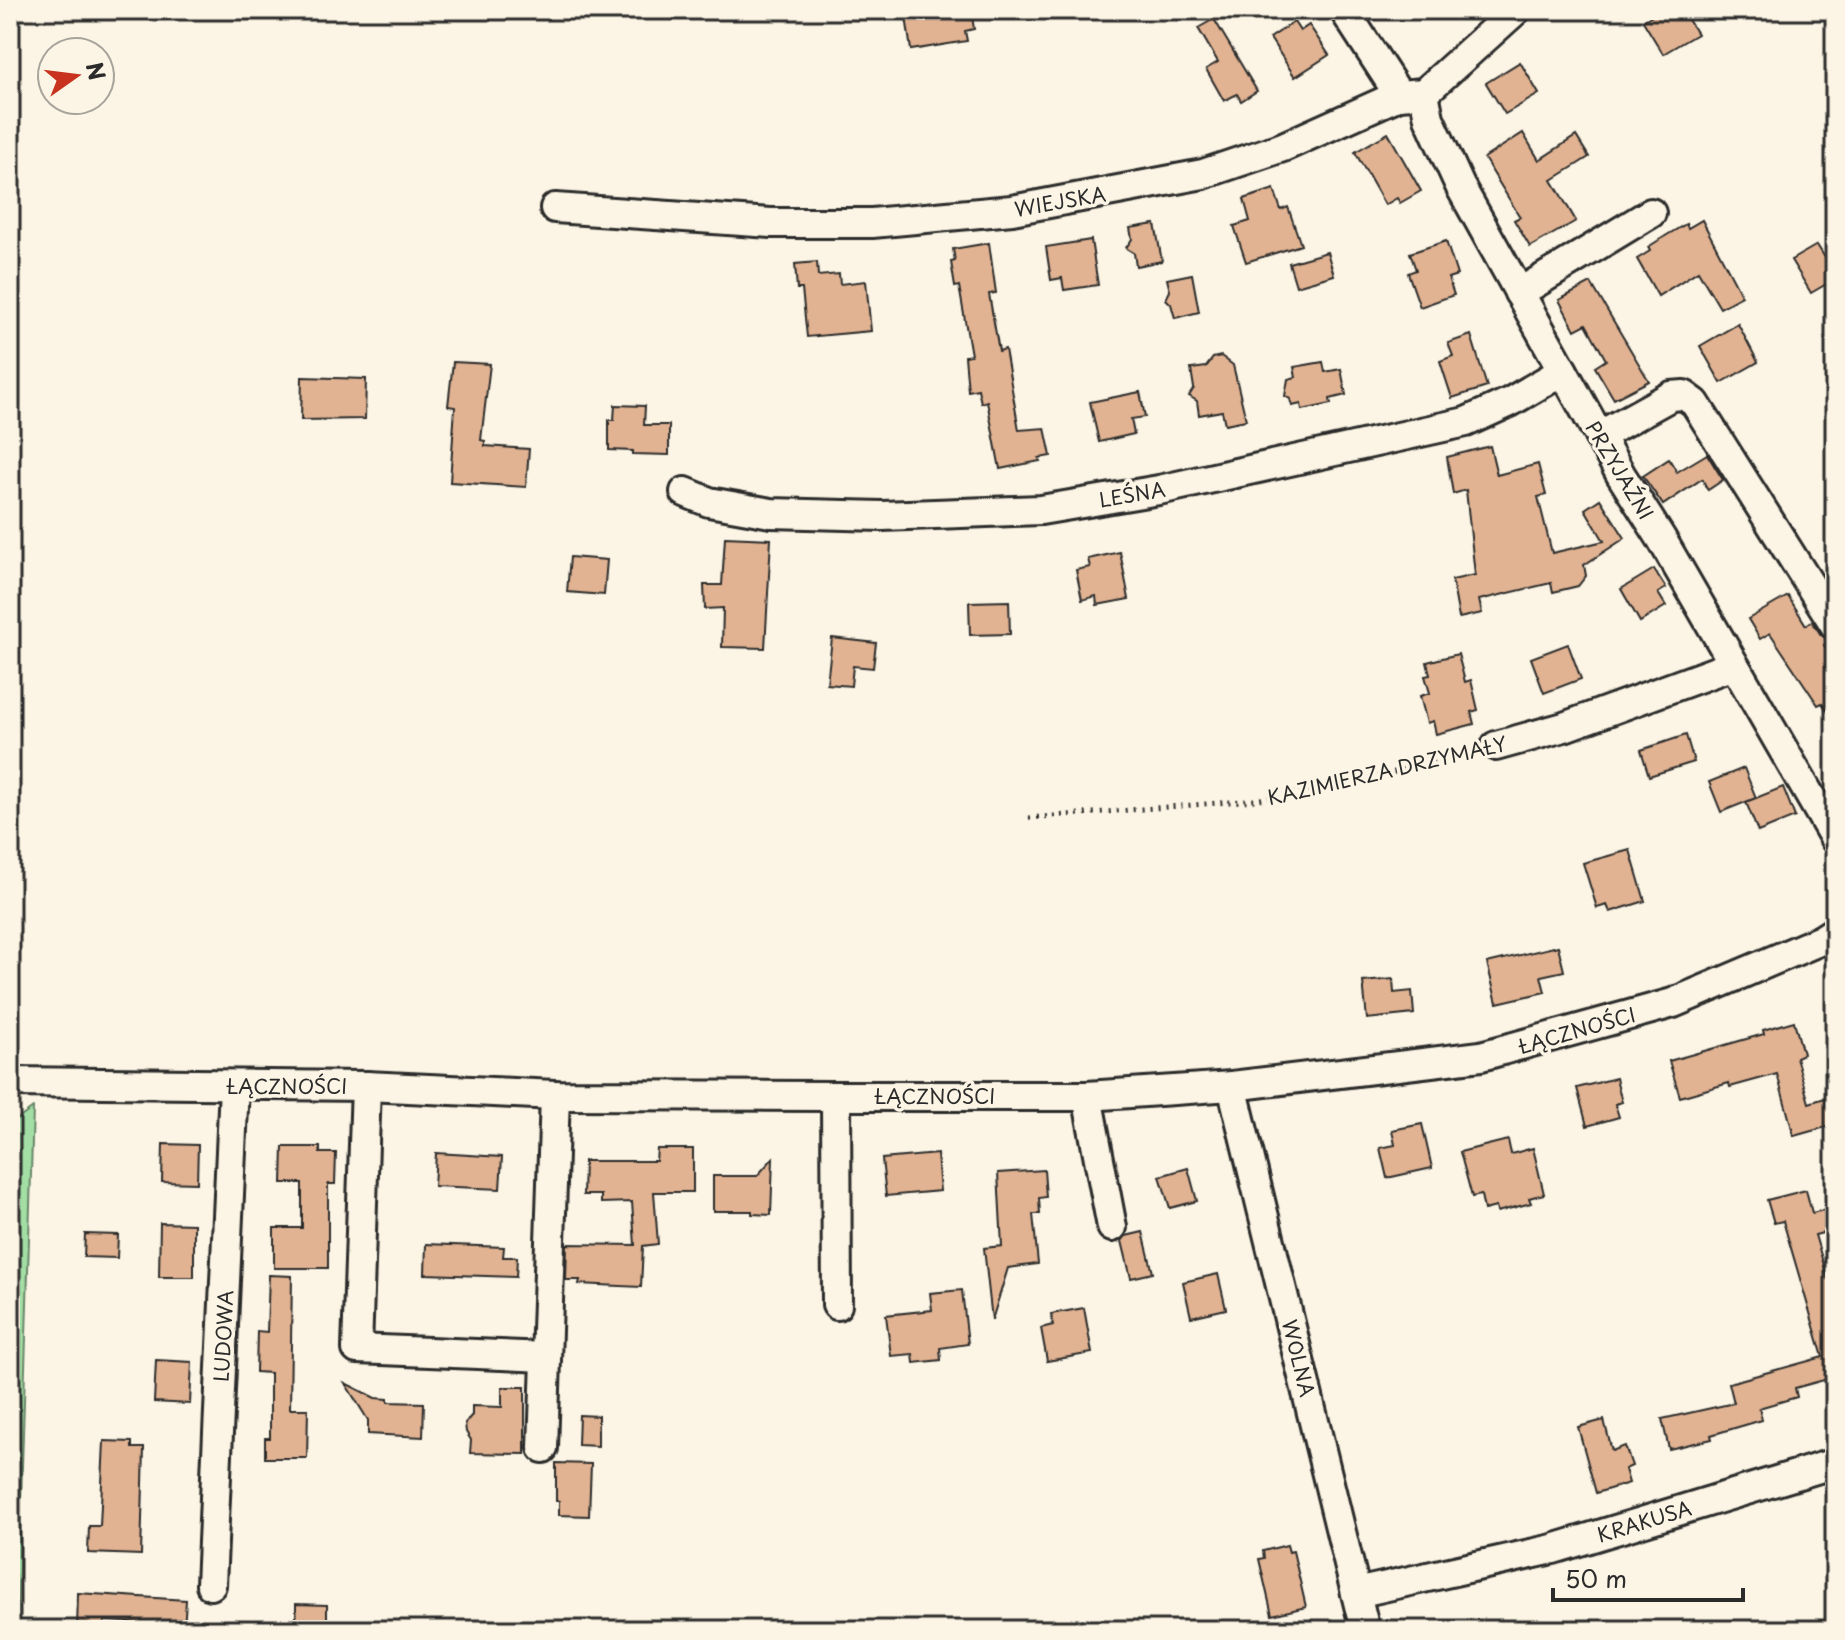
<svg xmlns="http://www.w3.org/2000/svg" width="1845" height="1640" viewBox="0 0 1845 1640" font-family="'Playpen Sans',sans-serif">
	<style>
		.green { fill: #a3dfa5; stroke: #678568; stroke-width: 2 }
		.building { fill: #e1b392; stroke: #2b2b2b; stroke-width: 2 }
		.lines { fill: none; stroke-linecap: round; stroke-linejoin: round }
		.minor-casing { stroke: #2b2b2b; stroke-width: 34 }
		.path { stroke: #2b2b2b; stroke-width: 5; stroke-dasharray: 2 6; stroke-linecap: butt }
		.minor { stroke: #fcf5e5; stroke-width: 28 }
		.labels { text-anchor: middle; dominant-baseline: central; stroke-width: 7; stroke-linejoin: round; paint-order: stroke }
		.street-label { font-size: 20px; fill: #2b2b2b; stroke: #fcf5e5 }
	</style>
	<rect width="100%" height="100%" fill="#fcf5e5"/>
	<filter id="ink" filterUnits="userSpaceOnUse"><feTurbulence type="fractalNoise" baseFrequency=".0125" numOctaves="2"/><feDisplacementMap in="SourceGraphic" scale="16" xChannelSelector="R" yChannelSelector="G"/><feConvolveMatrix kernelMatrix="1 2 1 2 8 2 1 2 1" color-interpolation-filters="sRGB"/></filter>
	<g filter="url(#ink)">
		<path class="green" d="M33 1108 17 1630H10V1125Z"/>
		<g class="building">
			<path d="M905 10H971L974 29 965 31 967 41 911 50Z"/>
			<path d="M1660 10H1682L1697 34 1663 54 1643 21Z"/>
			<path d="M1214 19 1257 91 1241 101 1237 94 1224 101 1206 69 1218 62 1198 28Z"/>
			<path d="M1294 22 1300 31 1309 25 1329 55 1295 77 1270 38Z"/>
			<path d="M1520 62 1539 94 1505 114 1486 83Z"/>
			<path d="M1388 133 1421 191 1400 203 1397 198 1385 205 1355 152Z"/>
			<path d="M1523 133 1539 160 1576 136 1589 157 1552 180 1576 221 1530 247 1514 220 1520 217 1484 158Z"/>
			<path d="M1274 189 1281 210 1288 207 1301 245 1246 262 1234 226 1250 221 1244 199Z"/>
			<path d="M1702 220 1742 296 1720 308 1698 271 1658 296 1637 259 1650 251 1648 247 1667 235 1686 224 1688 228Z"/>
			<path d="M1155 224 1162 261 1136 266 1134 253 1126 248 1132 239 1130 228Z"/>
			<path d="M1091 240 1098 285 1064 290 1062 278 1051 280 1046 247Z"/>
			<path d="M1446 241 1457 275 1448 278 1454 295 1420 307 1408 273 1416 270 1410 253Z"/>
			<path d="M989 243 996 293 989 294 999 351 1005 349 1019 430 1045 428 1051 456 1039 458 1040 461 1000 469 987 401 981 403 978 389 968 391 965 356 971 355 959 286 955 287 951 262 955 261 953 249Z"/>
			<path d="M1817 245 1826 259 1835 253V279L1811 293 1791 260Z"/>
			<path d="M1327 252 1334 275 1296 286 1289 263Z"/>
			<path d="M817 262 818 276 839 274 840 284 866 281 871 331 807 337 802 289H797L795 264Z"/>
			<path d="M1192 274 1199 312 1175 318 1171 304 1166 299 1170 291 1167 279Z"/>
			<path d="M1591 283 1649 381 1614 399 1595 367 1606 360 1586 324 1575 330 1559 300Z"/>
			<path d="M1738 324 1758 362 1721 383 1700 346Z"/>
			<path d="M1471 335 1487 387 1452 398 1440 361 1453 356 1448 343Z"/>
			<path d="M1221 356 1233 365 1246 420 1225 424 1222 411 1199 415 1197 401 1189 396 1194 388 1191 369 1206 367 1213 358Z"/>
			<path d="M453 362 490 364 481 440 485 441V446L529 449 526 487 450 482 455 407 448 406Z"/>
			<path d="M1323 362 1325 372 1341 369 1346 395 1330 399 1331 404 1302 410 1301 404 1292 406 1290 399 1285 396 1288 379 1296 377 1294 367Z"/>
			<path d="M302 377 366 379 365 419 301 420Z"/>
			<path d="M1140 392 1145 417 1131 419 1134 434 1099 442 1090 402Z"/>
			<path d="M615 405 645 406 644 425H669V455L633 454V451L609 450V420H614Z"/>
			<path d="M1490 446 1497 475 1538 464 1546 495 1538 497 1552 553 1604 541 1585 509 1600 499 1625 538 1584 565 1586 576 1578 586 1553 592 1551 583 1479 600 1482 613 1459 618 1452 580 1475 575 1466 490 1453 494 1447 457Z"/>
			<path d="M1707 454 1723 480 1708 490 1702 479 1663 505 1643 476 1669 459 1677 472Z"/>
			<path d="M725 537 771 539 765 648 722 647 723 608 705 609 704 585H722Z"/>
			<path d="M1120 552 1129 599 1097 605 1096 596 1082 600 1076 570 1090 567 1088 559Z"/>
			<path d="M570 557 607 560 604 595 567 592Z"/>
			<path d="M1654 569 1666 588 1658 593 1666 606 1640 622 1621 589Z"/>
			<path d="M1788 596 1806 625 1812 621 1821 635 1830 641 1824 645 1835 662V723L1822 703 1818 705 1770 633 1760 639 1748 619Z"/>
			<path d="M1009 601 1010 634 970 635 969 602Z"/>
			<path d="M832 638 876 643 873 668 853 666 851 686 827 684Z"/>
			<path d="M1568 644 1581 679 1544 693 1531 658Z"/>
			<path d="M1458 654 1465 682 1471 680 1478 710 1471 712 1474 724 1436 734 1433 721 1427 723 1420 696 1430 693 1425 676 1430 675 1427 662Z"/>
			<path d="M1686 735 1694 762 1649 776 1641 750Z"/>
			<path d="M1744 768 1756 798 1721 812 1709 782Z"/>
			<path d="M1783 787 1795 817 1758 832 1746 802Z"/>
			<path d="M1630 850 1645 901 1610 912 1607 905 1597 908 1583 863Z"/>
			<path d="M1558 946 1564 971 1541 976 1545 992 1497 1003 1487 963Z"/>
			<path d="M1393 979 1394 993 1412 991 1414 1014 1367 1019 1363 982Z"/>
			<path d="M1794 1021 1803 1054 1796 1057 1809 1103 1825 1098 1833 1125 1794 1136 1777 1074 1730 1087 1729 1083 1680 1097 1669 1061 1764 1034 1763 1030Z"/>
			<path d="M1616 1078 1622 1102 1615 1104 1619 1117 1587 1126 1577 1088Z"/>
			<path d="M1422 1124 1432 1168 1387 1178 1380 1148 1395 1145 1392 1130Z"/>
			<path d="M1508 1140 1511 1154 1533 1148 1544 1194 1529 1198 1531 1203 1497 1212 1496 1207 1484 1210 1481 1195 1472 1197 1460 1152Z"/>
			<path d="M163 1144 198 1145 197 1183 162 1182Z"/>
			<path d="M283 1147H320V1153H336L335 1184H328V1268H274V1228H302V1183H282Z"/>
			<path d="M657 1149H693V1192H654L658 1244 643 1246 641 1287 579 1284 580 1280H566L567 1244 635 1245 632 1202 601 1203V1195H583L584 1161H656Z"/>
			<path d="M436 1153 502 1157 500 1189 434 1186Z"/>
			<path d="M937 1154 940 1191 886 1196 882 1159Z"/>
			<path d="M773 1158 771 1215 752 1214V1211H713V1176H757Z"/>
			<path d="M1188 1168 1197 1201 1170 1208 1160 1176Z"/>
			<path d="M1044 1170 1046 1197 1039 1198 1040 1214H1033L1038 1264 1008 1268 992 1320 984 1248 1002 1246 998 1173Z"/>
			<path d="M1806 1190 1812 1213 1835 1207V1230L1815 1235 1828 1279 1835 1277V1377L1795 1388 1797 1397 1759 1408 1762 1420 1711 1435 1712 1439 1669 1449 1662 1419 1734 1403 1729 1383 1823 1357 1783 1221 1774 1223 1767 1200Z"/>
			<path d="M160 1223 194 1224V1277H159Z"/>
			<path d="M1143 1232 1153 1273 1131 1278 1122 1241 1126 1236Z"/>
			<path d="M85 1234 118 1235 117 1258 84 1257Z"/>
			<path d="M426 1244 504 1247 503 1257H517L516 1277 425 1274Z"/>
			<path d="M1218 1274 1226 1309 1191 1317 1183 1282Z"/>
			<path d="M269 1275 292 1276 290 1409H308L307 1458H265V1438H270V1373L256 1372 257 1331 267 1332Z"/>
			<path d="M962 1290 968 1344 940 1348 941 1360 914 1363 913 1354 891 1356 886 1315 932 1310 930 1293Z"/>
			<path d="M1084 1308 1092 1353 1047 1361 1041 1328 1053 1325 1051 1314Z"/>
			<path d="M156 1360 192 1362 190 1404 154 1402Z"/>
			<path d="M345 1383 375 1398 388 1399V1402L424 1403 423 1437 368 1434V1420Z"/>
			<path d="M502 1387H525V1454L470 1453 471 1440 466 1432 465 1423 472 1415V1406L502 1407Z"/>
			<path d="M579 1415 598 1416V1446L578 1445Z"/>
			<path d="M1604 1420 1612 1451 1625 1446 1632 1466 1625 1469 1629 1483 1596 1493 1578 1427Z"/>
			<path d="M104 1441 132 1442V1448H144L141 1555 88 1553 89 1526H100Z"/>
			<path d="M556 1463 591 1464 589 1516 559 1515V1501H556Z"/>
			<path d="M1287 1545 1289 1552 1293 1551 1306 1607 1272 1615 1259 1559 1264 1558 1263 1551Z"/>
			<path d="M78 1593 186 1600 184 1630H145L146 1623 104 1621V1630H77Z"/>
			<path d="M296 1604 327 1605V1630H296Z"/>
		</g>
		<g class="lines">
			<g class="minor-casing">
				<g id="minor">
					<path d="M1344 10 1399 95"/>
					<path d="M1424 93 1429 118 1460 186 1621 475 1661 538 1835 839"/>
					<path d="M555 208 771 223H872L1012 210 1203 174 1283 147 1399 95 1424 93 1516 10"/>
					<path d="M1519 293 1651 213"/>
					<path d="M1599 436 1671 396 1684 395 1695 403 1835 625"/>
					<path d="M685 492 709 502 771 513 882 516 1041 510 1159 490 1466 422 1510 402 1563 371"/>
					<path d="M1496 746 1564 727 1733 665"/>
					<path d="M10 1082 366 1086 555 1095 836 1096H1087L1232 1086 1481 1056 1673 1003 1821 940 1835 931"/>
					<path d="M366 1086 357 1349 546 1357"/>
					<path d="M1232 1086 1365 1630"/>
					<path d="M836 1096 837 1305"/>
					<path d="M1087 1096 1112 1227"/>
					<path d="M543 1448 555 1095"/>
					<path d="M211 1585 234 1086"/>
					<path d="M1356 1593 1553 1549 1835 1463"/>
				</g>
			</g>
			<path class="path" d="M1029 818 1255 800 1375 777 1472 752"/>
			<use href="#minor" class="minor"/>
		</g>
	</g>
	<g class="labels">
		<g class="street-label">
			<text transform="translate(1060 201) rotate(-10)">WIEJSKA</text>
			<text transform="translate(1620 470) rotate(59)">PRZYJAŹNI</text>
			<text transform="translate(1132 494) rotate(-10)">LEŚNA</text>
			<text transform="translate(1387 770) rotate(-13)">KAZIMIERZA DRZYMAŁY</text>
			<text transform="translate(1577 1030) rotate(-16)">ŁĄCZNOŚCI</text>
			<text x="287" y="1086">ŁĄCZNOŚCI</text>
			<text x="935" y="1096">ŁĄCZNOŚCI</text>
			<text transform="translate(223 1336) rotate(-87)">LUDOWA</text>
			<text transform="translate(1299 1358) rotate(76)">WOLNA</text>
			<text transform="translate(1644 1521) rotate(-17)">KRAKUSA</text>
		</g>
	</g>
	<rect width="1845" height="1640" fill="none" stroke="#fcf5e5" stroke-width="40"/>
	<rect x="20" y="20" width="1805" height="1600" fill="none" stroke="#2b2b2b" stroke-width="3" filter="url(#ink)"/>
	<g transform="translate(76 76) rotate(76)"><circle r="38" fill="#fcf5e5" stroke="#a8a49b" stroke-width="2"/>
	<path d="M0-6L14 30L0 20L-14 30Z" fill="#c8321e"/>
	<text y="-12" font-size="22" font-weight="bold" text-anchor="middle" fill="#2b2b2b">N</text>
	</g>
	<path d="M1553 1588v12h190v-12" fill="none" stroke="#2b2b2b" stroke-width="4"/>
	<text x="1565" y="1588" font-size="24" fill="#2b2b2b" stroke="#fcf5e5" stroke-width="6" paint-order="stroke">50 m</text>
</svg>
